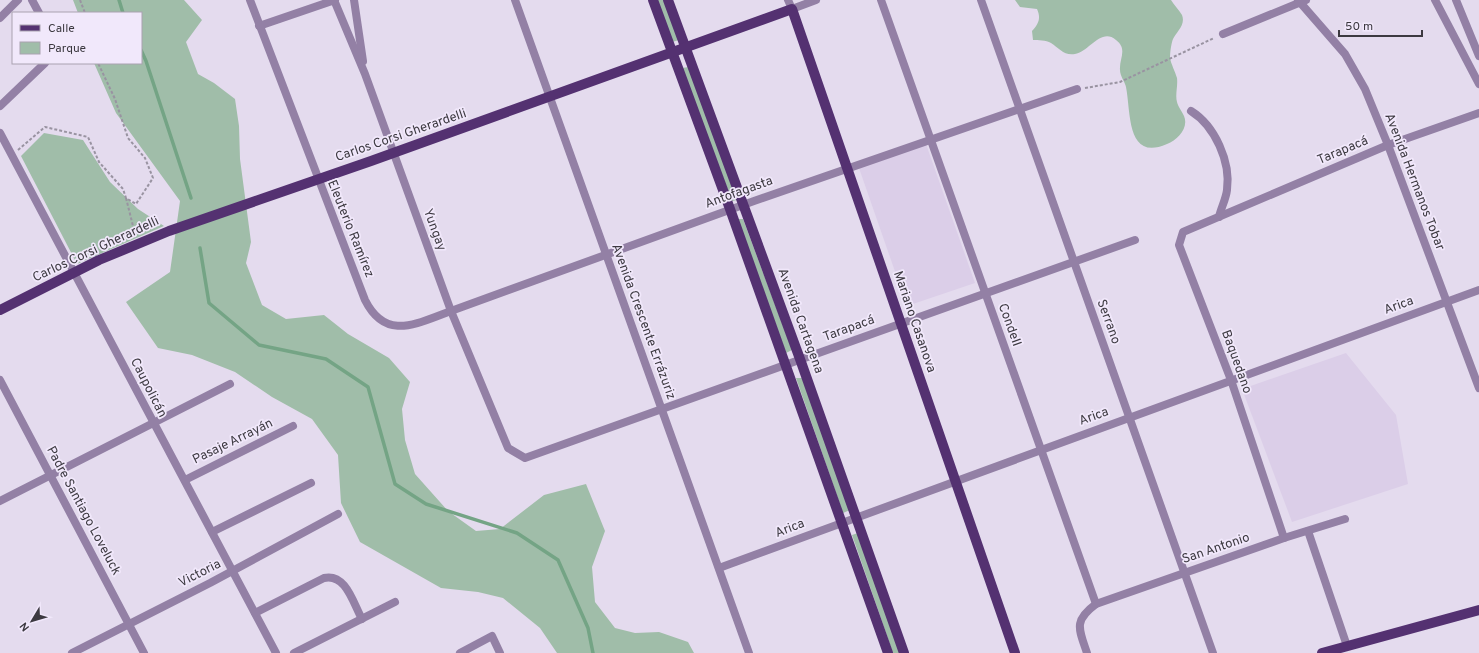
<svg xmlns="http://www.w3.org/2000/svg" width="1479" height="653" viewBox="0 0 1479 653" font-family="Overpass,sans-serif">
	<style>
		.built { fill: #dbcee8 }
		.green { fill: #a0bda9 }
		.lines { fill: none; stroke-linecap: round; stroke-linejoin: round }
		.stream { stroke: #74a485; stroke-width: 3.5 }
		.path { stroke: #9993a1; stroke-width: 2; stroke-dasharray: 3 2; stroke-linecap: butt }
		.minor { stroke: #9380a5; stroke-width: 8 }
		.tertiary { stroke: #9380a5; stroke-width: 8 }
		.primary { stroke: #543171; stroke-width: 10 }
		.labels { text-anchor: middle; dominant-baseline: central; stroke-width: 3.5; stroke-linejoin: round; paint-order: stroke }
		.street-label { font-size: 13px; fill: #3c3940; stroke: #f1e8fb }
	</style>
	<rect width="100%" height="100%" fill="#e4dbee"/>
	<g class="built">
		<path d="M926 144 975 283 907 306 859 168Z"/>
		<path d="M1346 353 1396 415 1408 484 1292 522 1242 389Z"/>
	</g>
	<g class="green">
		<path d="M73 0H184L202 20 186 42 198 74 214 83 235 99 239 126 240 159 251 242 246 263 262 305 286 319 324 315 348 334 389 358 410 382 402 409 405 440 415 474 448 511 476 531 500 529 544 495 586 484 605 531 592 567 595 602 615 628 635 633 659 632 688 642 694 653H557L540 628 503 598 478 592 441 588 360 542 341 503 338 455 312 419 272 397 235 372 192 355 158 348 126 302 170 272 180 201 116 113 94 63H141V13H78Z"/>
		<path d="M657 0H664L679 40 672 42Z"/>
		<path d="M1015 0H1171C1174 5 1179 10 1182 15 1186 25 1176 32 1173 39 1171 44 1170 53 1170 58 1171 64 1175 71 1177 78 1178 86 1175 95 1177 102 1178 107 1182 111 1184 116 1189 128 1178 140 1167 144 1126 162 1131 112 1126 87 1125 82 1120 76 1120 70 1119 59 1128 49 1116 40 1101 27 1089 52 1075 54 1064 56 1059 48 1051 43 1046 40 1038 40 1033 40L1032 31C1039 23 1041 18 1037 9L1020 7Z"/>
		<path d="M689 67 737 200 732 201 682 68Z"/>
		<path d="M44 133 83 140 110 182 138 209 164 226 77 264 21 156Z"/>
		<path d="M738 219H743L792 350 786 353Z"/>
		<path d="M796 378H802L850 510 843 513Z"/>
		<path d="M858 533 900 653H893L852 535Z"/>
	</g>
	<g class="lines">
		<g class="stream">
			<path d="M119 0 123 13"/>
			<path d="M141 50 146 61 191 198"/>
			<path d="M200 248 209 303 259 345 326 359 368 387 395 484 426 504 517 533 558 560 588 628 593 653"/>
		</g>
		<g class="path">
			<path d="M80 0 85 13"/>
			<path d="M1085 88 1120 82 1214 38"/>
			<path d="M18 150 45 127 88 137 99 162 123 189 126 198 136 204 153 178 145 158 128 138 115 99 98 63"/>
			<path d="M126 198 133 226"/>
		</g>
		<g class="minor">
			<path d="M32 0 39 13"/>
			<path d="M250 0 365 300C386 342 417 323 451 311L754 201 1077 89"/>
			<path d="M334 0 365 74 451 311 508 448 525 458 1135 240"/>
			<path d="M354 0 363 61"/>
			<path d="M515 0 749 653"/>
			<path d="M788 0 792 9 816 0"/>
			<path d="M881 0 1096 604"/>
			<path d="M981 0 1213 653"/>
			<path d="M1435 0 1479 84"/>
			<path d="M1456 0 1479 56"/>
			<path d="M0 18 18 0"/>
			<path d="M259 26 335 0"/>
			<path d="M1223 34 1306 0"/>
			<path d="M0 106 45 63"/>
			<path d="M1191 111C1215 126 1231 162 1227 190 1226 199 1221 208 1219 217"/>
			<path d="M0 133 276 653"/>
			<path d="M0 380 144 653"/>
			<path d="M185 480 293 426"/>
			<path d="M0 501 230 384"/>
			<path d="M1308 531 1347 646"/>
			<path d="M212 532 311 483"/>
			<path d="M1284 538 1231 380 1179 245 1183 232 1388 145 1479 113"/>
			<path d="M719 568 1479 290"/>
			<path d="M255 613 324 578C346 573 353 603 362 619"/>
			<path d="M72 653 210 583 338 514"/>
			<path d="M294 653 395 602"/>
			<path d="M460 653 492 636 500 653"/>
			<path d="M1087 653C1079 629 1073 621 1096 604L1284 538 1345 519"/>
		</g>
		<path class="tertiary" d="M1298 0 1345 54 1365 89 1388 145 1479 388"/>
		<g class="primary">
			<path d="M653 0 730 209 888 653"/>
			<path d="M668 0 800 359 904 653"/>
			<path d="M0 310 99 260 169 231 371 161 792 9 1015 653"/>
			<path d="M1322 653 1479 610"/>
		</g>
	</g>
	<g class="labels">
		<g class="street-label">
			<text transform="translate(401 136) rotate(-19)">Carlos Corsi Gherardelli</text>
			<text transform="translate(1343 151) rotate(-23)">Tarapacá</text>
			<text transform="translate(1414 182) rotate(69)">Avenida Hermanos Tobar</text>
			<text transform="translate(739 193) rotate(-20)">Antofagasta</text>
			<text transform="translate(350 229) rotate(68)">Eleuterio Ramírez</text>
			<text transform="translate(434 230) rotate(70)">Yungay</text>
			<text transform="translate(96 250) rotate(-25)">Carlos Corsi Gherardelli</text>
			<text transform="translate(1399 306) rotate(-20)">Arica</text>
			<text transform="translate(800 321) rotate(70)">Avenida Cartagena</text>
			<text transform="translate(643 322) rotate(70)">Avenida Crescente Errázuriz</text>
			<text transform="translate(914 322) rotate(71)">Mariano Casanova</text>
			<text transform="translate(1108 322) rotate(70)">Serrano</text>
			<text transform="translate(1009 325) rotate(70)">Condell</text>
			<text transform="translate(849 329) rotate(-20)">Tarapacá</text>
			<text transform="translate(1236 362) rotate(70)">Baquedano</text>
			<text transform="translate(148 388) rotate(63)">Caupolicán</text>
			<text transform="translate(1094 417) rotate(-20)">Arica</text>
			<text transform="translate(233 442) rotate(-26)">Pasaje Arrayán</text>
			<text transform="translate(83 511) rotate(62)">Padre Santiago Loveluck</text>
			<text transform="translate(790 529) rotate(-21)">Arica</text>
			<text transform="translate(1216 549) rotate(-19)">San Antonio</text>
			<text transform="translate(200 574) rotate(-27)">Victoria</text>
		</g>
	</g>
	<rect x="12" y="12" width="130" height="52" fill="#f1e8fb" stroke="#a9a2b0"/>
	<rect x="20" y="25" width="20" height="6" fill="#543171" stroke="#a9a2b0"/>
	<text x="48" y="32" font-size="12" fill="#3c3940">Calle</text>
	<rect x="20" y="42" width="20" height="12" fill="#a0bda9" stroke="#a9a2b0"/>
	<text x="48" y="52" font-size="12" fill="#3c3940">Parque</text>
	<g transform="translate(32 621) rotate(232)" stroke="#f1e8fb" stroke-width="3" paint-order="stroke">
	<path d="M0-3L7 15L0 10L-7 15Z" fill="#3c3940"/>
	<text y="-6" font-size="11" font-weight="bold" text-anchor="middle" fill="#3c3940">N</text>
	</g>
	<path d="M1339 30v6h83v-6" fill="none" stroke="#3c3940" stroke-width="2"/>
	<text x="1345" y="30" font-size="12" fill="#3c3940" stroke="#f1e8fb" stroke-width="3" paint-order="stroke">50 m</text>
</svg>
